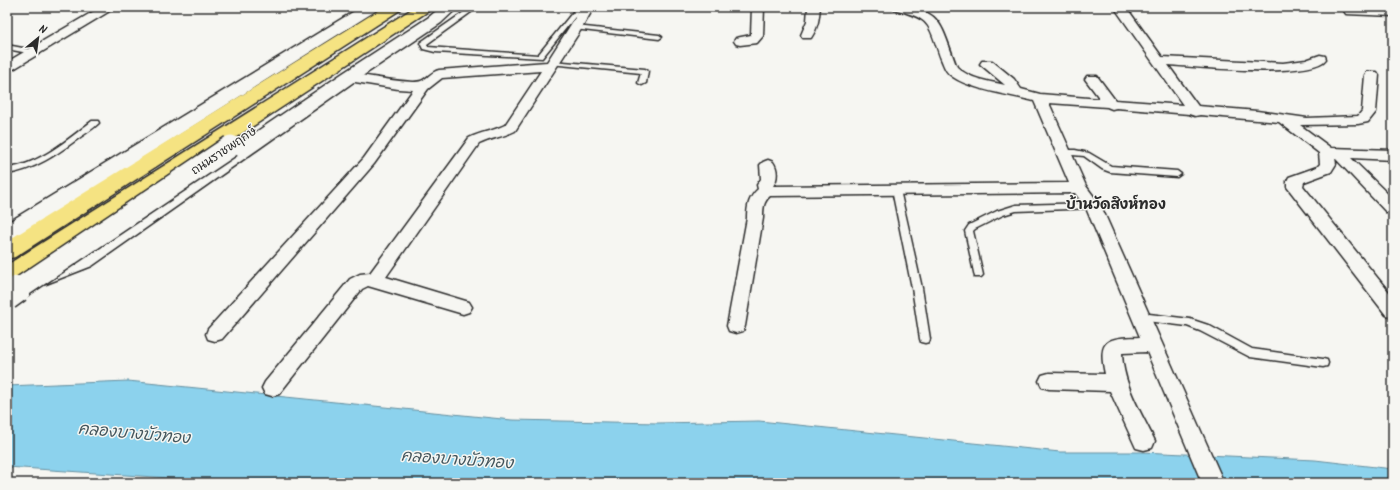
<svg xmlns="http://www.w3.org/2000/svg" width="1400" height="490" viewBox="0 0 1400 490" font-family="Kalam,'Playpen Sans Thai',sans-serif">
	<style>
		.water { fill: #8cd2ed; stroke: #658f9f }
		.lines { fill: none; stroke-linecap: round; stroke-linejoin: round }
		.service-casing { stroke: #2b2b2b; stroke-width: 3 }
		.minor-casing { stroke: #2b2b2b; stroke-width: 3 }
		.secondary-casing { stroke: #2b2b2b; stroke-width: 3 }
		.primary-casing { stroke: #2b2b2b; stroke-width: 3 }
		.service { fill: #f6f6f2; fill-rule: evenodd }
		.minor { fill: #f6f6f2; fill-rule: evenodd }
		.secondary { fill: #f6f6f2; fill-rule: evenodd }
		.primary { fill: #f5e382; fill-rule: evenodd }
		.secondary-bridge-far1-casing { stroke: #2b2b2b; stroke-width: 24; stroke-linecap: butt }
		.secondary-bridge-casing { stroke: #2b2b2b; stroke-width: 29; stroke-linecap: butt }
		.secondary-bridge-far1 { stroke: #f6f6f2; stroke-width: 21 }
		.secondary-bridge { stroke: #f6f6f2; stroke-width: 26 }
		.labels { text-anchor: middle; dominant-baseline: central; stroke-width: 3; stroke-linejoin: round; paint-order: stroke }
		.street-label { font-size: 12px; fill: #2b2b2b; stroke: #f6f6f2 }
		.quarter-label { font-size: 14px; font-weight: bold; fill: #2b2b2b; stroke: #f6f6f2 }
		.near-water-label { font-size: 16px; font-style: italic; fill: #43555c; stroke: #f6f6f2 }
	</style>
	<rect width="100%" height="100%" fill="#f6f6f2"/>
	<filter id="ink" filterUnits="userSpaceOnUse"><feTurbulence type="fractalNoise" baseFrequency=".025" numOctaves="2"/><feDisplacementMap in="SourceGraphic" scale="8" xChannelSelector="R" yChannelSelector="G"/><feConvolveMatrix kernelMatrix="1 2 1 2 8 2 1 2 1" color-interpolation-filters="sRGB"/></filter>
	<g filter="url(#ink)">
		<path class="water" d="M128 381 512 420 658 423 759 421 1060 452H1141L1315 460 1393 469V483H243L7 467V386Z"/>
		<g class="lines">
			<g class="service-casing">
				<g id="service">
					<path d="M471 7H478L427 44 428 47 538 55 577 7H583L542 58 435 52 423 49 420 43 421 42Z"/>
					<path d="M648 7H657L658 8 655 10Z"/>
					<path d="M576 26 659 35 662 37 659 39 574 29 573 28Z"/>
					<path d="M7 45 33 50 36 52 33 54 7 49Z"/>
					<path d="M552 61 645 69 648 71 646 83 642 85 638 83 641 73 550 64 549 63Z"/>
					<path d="M92 121H98L99 123C93 129 86 133 79 138 57 154 35 170 7 174V168C39 165 67 140 92 121Z"/>
					<path d="M1061 150H1075L1089 153 1111 166 1177 171 1181 174 1177 177 1110 172 1102 169 1084 156 1061 154 1060 152Z"/>
					<path d="M896 187 900 190 922 288 930 339 929 342 925 343 921 342 920 339 912 288 892 190Z"/>
					<path d="M1093 203 1096 204 1097 206 1096 208 1016 211 1003 215 975 229 973 231 983 275 981 277H975L965 231 969 225 997 211 1016 205Z"/>
					<path d="M1141 313 1190 319 1208 325 1252 349 1323 359 1327 360 1328 363 1327 366 1323 367 1250 357 1200 331 1187 326 1138 320 1136 317 1138 314Z"/>
				</g>
			</g>
			<g class="minor-casing">
				<g id="minor">
					<path d="M101 7H115L113 9 12 70 7 71V62Z"/>
					<path d="M582 7H594L582 28 515 131C503 137 491 138 479 144L386 277 469 302 472 307 469 312 463 314 368 286 362 289 279 394 272 396 265 394 262 388 265 382 350 279 360 274 370 273 469 138C481 132 493 131 505 125L541 71 442 78 428 89 374 164 222 339 215 341 208 339 206 334 208 329 364 158 413 90 398 89 349 81 344 80 342 77 344 74 349 73C362 75 411 85 421 81 427 79 431 72 439 70L547 62Z"/>
					<path d="M752 7H764L763 36 757 43 740 45 736 44 734 41 736 38 751 35Z"/>
					<path d="M808 7H820C819 18 818 28 811 38H803L801 35 807 21Z"/>
					<path d="M891 7C943 7 940 24 957 67 969 79 988 81 1005 85L980 64 982 61H992L1014 79 1021 89 1040 94 1100 99 1085 79 1087 76H1097L1115 100 1183 105 1114 7H1126L1162 57 1283 63 1306 60 1320 55 1325 56 1326 59C1313 79 1195 67 1168 65L1198 106 1257 111 1307 118 1358 116 1362 111 1365 75 1367 72H1377L1379 75 1376 112 1368 122 1358 124 1300 125 1331 148 1393 150V160L1351 158 1393 199V214L1387 213 1335 158 1336 164 1331 172 1304 182 1303 186 1393 297V317L1386 315 1287 187V181L1289 177 1317 167 1320 164 1319 153 1279 122 1200 115 1195 116 1189 114 1116 108 1112 109 1107 107 1049 103 1086 186 1101 206 1224 483H1202L1147 352 1122 353C1123 385 1141 412 1155 441L1152 448 1144 450 1136 448 1110 391 1049 389 1042 387 1039 381 1042 375 1049 373 1105 374C1097 338 1108 338 1140 337L1086 208 1075 193 770 196C763 202 763 209 763 218L745 326 743 331 736 333 729 331 727 326 747 218C747 206 749 197 758 189L757 185 761 179 760 165 763 162 768 160 773 162C778 169 778 179 773 186L1069 183 1034 101C1012 95 972 90 953 77 946 73 944 66 941 59 928 23 932 19 893 9Z"/>
					<path d="M1350 7 1393 8V16L1346 14 1344 11 1346 8Z"/>
				</g>
			</g>
			<g class="secondary-casing">
				<g id="secondary">
					<path d="M361 7H380L377 10 15 238 7 241V223Z"/>
					<path d="M441 7H458L441 23 355 81 92 266 46 284 38 282 35 276 38 270 76 254 343 73 429 17Z"/>
				</g>
			</g>
			<g class="primary-casing">
				<g id="primary">
					<path d="M384 7H403L400 10 15 257 7 259V241Z"/>
					<path d="M415 7H433L430 10 15 282 7 284V265Z"/>
				</g>
			</g>
			<use href="#service" class="service"/>
			<use href="#minor" class="minor"/>
			<use href="#secondary" class="secondary"/>
			<use href="#primary" class="primary"/>
			<g class="secondary-bridge-far1-casing">
				<path id="secondary-bridge-far1" d="M17 290 231 146"/>
			</g>
			<g class="secondary-bridge-casing">
				<path id="secondary-bridge" d="M7 297 18 289"/>
			</g>
			<use href="#secondary-bridge-far1" class="secondary-bridge-far1"/>
			<use href="#secondary-bridge" class="secondary-bridge"/>
		</g>
	</g>
	<g class="labels">
		<g class="street-label">
			<text transform="translate(224 151) rotate(-34)">ถนนราชพฤกษ์</text>
		</g>
		<g class="quarter-label">
			<text x="1116" y="205">บ้านวัดสิงห์ทอง</text>
		</g>
		<g class="near-water-label">
			<text transform="translate(134 434) rotate(5)">คลองบางบัวทอง</text>
			<text transform="translate(457 460) rotate(4)">คลองบางบัวทอง</text>
		</g>
	</g>
	<rect width="1400" height="490" fill="none" stroke="#f6f6f2" stroke-width="24"/>
	<rect x="12" y="12" width="1376" height="466" fill="none" stroke="#2b2b2b" stroke-width="1.5" filter="url(#ink)"/>
	<g transform="translate(38 38) rotate(29)" stroke="#f6f6f2" stroke-width="3" paint-order="stroke">
	<path d="M0-3L7 15L0 10L-7 15Z" fill="#2b2b2b"/>
	<text y="-6" font-size="11" font-weight="bold" text-anchor="middle" fill="#2b2b2b">N</text>
	</g>
</svg>
